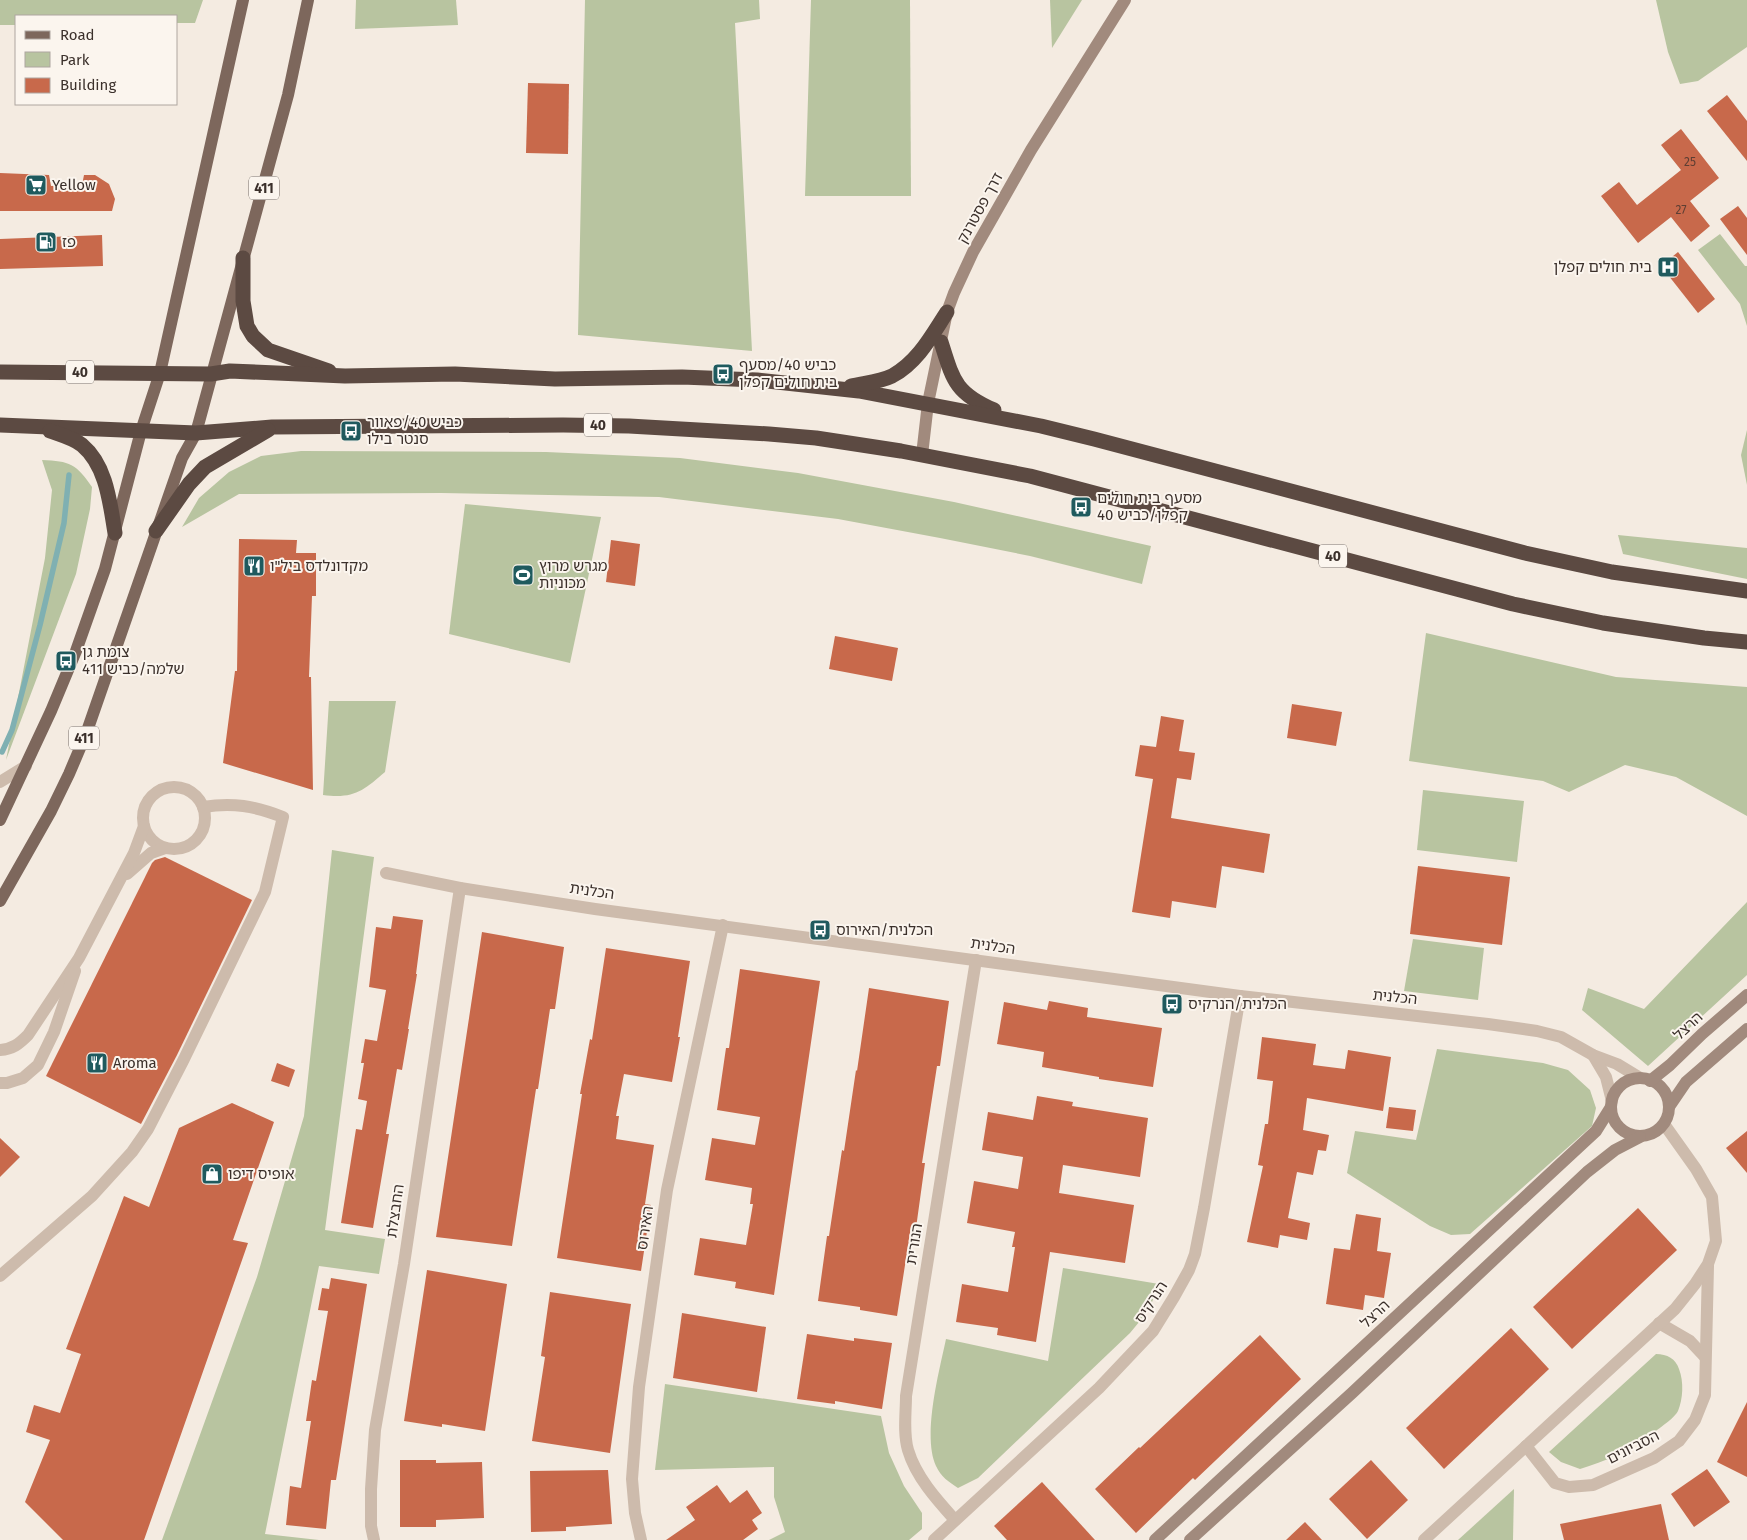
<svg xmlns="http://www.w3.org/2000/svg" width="1747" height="1540" viewBox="0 0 1747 1540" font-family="'Fira Sans','Noto Sans Hebrew',sans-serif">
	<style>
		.green { fill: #b8c4a0 }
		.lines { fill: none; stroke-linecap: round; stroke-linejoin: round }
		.stream { stroke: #7fb0b2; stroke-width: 5.5 }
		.building { fill: #c8694b }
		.street { stroke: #cdbbac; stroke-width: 12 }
		.secondary { stroke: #a18a7d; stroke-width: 12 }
		.primary { stroke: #7d675c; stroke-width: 12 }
		.highway { stroke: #5c4a42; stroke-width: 15 }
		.labels { text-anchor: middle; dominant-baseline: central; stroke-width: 4; stroke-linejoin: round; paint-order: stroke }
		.number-label { font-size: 12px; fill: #5e3e33 }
		.shield { fill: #fbf5ee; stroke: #756b66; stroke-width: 1 }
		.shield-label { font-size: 14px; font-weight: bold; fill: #3b302b }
		.poi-label { font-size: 15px; fill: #3b302b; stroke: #fbf5ee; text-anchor: start }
		.street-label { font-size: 15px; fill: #3b302b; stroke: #fbf5ee }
	</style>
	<rect width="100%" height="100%" fill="#f4ebe1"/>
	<g class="green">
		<path d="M0 0H203L195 23H176V16H16V25H0Z"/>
		<path d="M356 0H456L458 25 355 29Z"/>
		<path d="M585 0H759L760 19 735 23 752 351 578 335Z"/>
		<path d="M811 0H910L911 196H805Z"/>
		<path d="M1050 0H1082L1052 48Z"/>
		<path d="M1656 0H1747V47L1698 81 1680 84 1668 52Z"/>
		<path d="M1720 234 1745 266H1747V326L1740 304 1698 250Z"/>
		<path d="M1747 430V485L1741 455Z"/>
		<path d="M301 451 546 452 680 458 798 473 954 502 1151 546 1142 584 1030 556 940 538 838 519 659 497 441 493 239 494 182 527 199 498 229 472 261 456Z"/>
		<path d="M42 460C70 461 76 464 92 487L90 509 76 574 6 760 45 558 52 490Z"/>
		<path d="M465 504 601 517 570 663 449 634Z"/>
		<path d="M1618 535 1747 548V579L1623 554Z"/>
		<path d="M1426 633 1616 677 1747 687V816L1676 777 1625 765 1569 792 1543 781 1409 761Z"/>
		<path d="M329 701H396L385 772C363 791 354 799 323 795Z"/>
		<path d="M1423 790 1524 801 1517 862 1417 850Z"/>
		<path d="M332 850 374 857 325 1230 385 1239 379 1274 319 1266 265 1534 319 1540H162L257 1277 304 1116Z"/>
		<path d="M1747 902V975L1648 1066 1582 1010 1588 988 1644 1009Z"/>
		<path d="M1413 939 1484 948 1478 1000 1404 991Z"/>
		<path d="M1437 1049 1543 1063 1568 1070 1590 1090 1596 1108 1592 1126 1470 1234 1451 1235 1430 1226 1347 1173 1355 1131 1416 1140Z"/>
		<path d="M1063 1268 1159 1284 1149 1310 1130 1333 978 1478 958 1488C949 1482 941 1477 936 1466 922 1436 939 1372 946 1339L1048 1361Z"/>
		<path d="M1656 1354C1667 1354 1676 1359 1679 1369 1684 1382 1683 1399 1678 1411 1673 1422 1629 1449 1616 1455 1605 1461 1592 1465 1580 1469L1561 1462 1549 1452Z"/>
		<path d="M665 1384 881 1416 889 1453 904 1486 922 1513V1529L909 1540H769L785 1532 774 1497V1467L655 1470Z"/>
		<path d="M1514 1489 1513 1540H1458Z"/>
	</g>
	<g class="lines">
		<path class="stream" d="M2 752 12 730 40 625 64 523 69 475"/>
	</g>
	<g class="building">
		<path d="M528 83 569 84 568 154 526 153Z"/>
		<path d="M1727 95 1747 121V161L1707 111Z"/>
		<path d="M1681 129 1719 178 1690 201 1710 226 1691 242 1671 217 1638 243 1601 196 1619 182 1637 205 1681 170 1661 145Z"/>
		<path d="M0 173 49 175 51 186 82 185 84 175H95L109 184 115 199 112 211H0Z"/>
		<path d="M1738 206 1747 218V255L1720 219Z"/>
		<path d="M102 235 103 266 0 269V239Z"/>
		<path d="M1678 252 1715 299 1698 313 1661 266Z"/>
		<path d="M239 539 297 540 296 553H316V596H312L309 677H311L313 790 223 763 235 671H237Z"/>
		<path d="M611 540 640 544 635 586 606 582Z"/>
		<path d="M835 636 898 648 892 681 829 669Z"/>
		<path d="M1292 704 1342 712 1336 746 1287 738Z"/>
		<path d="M1161 716 1184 720 1179 751 1195 753 1191 780 1177 778 1171 818 1270 834 1264 873 1222 866 1216 908 1172 901 1170 918 1132 912 1153 779 1135 776 1140 745 1156 747Z"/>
		<path d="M165 857 252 900 177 1055 141 1124 46 1076 152 863 155 860Z"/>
		<path d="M1418 866 1510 877 1502 945 1410 934Z"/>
		<path d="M393 916 423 920 416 974H417L408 1029H409L402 1070 397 1069 386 1134H389L373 1228 341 1223 356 1129 362 1130 367 1101 358 1099 364 1063H361L365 1039 377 1041 386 990 369 987 376 927 391 929Z"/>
		<path d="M482 932 564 947 555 1009H550L538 1089H536L512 1246 436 1237Z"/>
		<path d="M606 948 690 961 678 1037H680L672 1082 624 1074 616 1116H619L616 1139 654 1145 645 1204 651 1205 641 1271 557 1258 582 1094H580L590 1039 592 1040Z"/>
		<path d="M740 969 820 981 774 1295 735 1288 736 1282 694 1275 700 1238 746 1245 753 1204H750L752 1188 705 1180 712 1138 755 1145 760 1117 717 1110 726 1048H729Z"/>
		<path d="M869 988 949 1001 940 1066H937L922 1163H925L916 1228 911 1227 897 1316 860 1310V1307L818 1301 827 1236H829L842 1150 844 1151 856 1070 857 1071Z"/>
		<path d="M1049 1001 1088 1008 1087 1017 1162 1028 1153 1087 1099 1079V1077L1042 1067 1044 1052 997 1044 1004 1002 1047 1010Z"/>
		<path d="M1262 1037 1316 1044 1313 1065 1345 1069 1348 1050 1391 1057 1383 1111 1307 1098 1303 1130 1329 1135 1326 1151 1318 1150 1313 1175 1297 1172 1288 1218 1310 1223 1307 1240 1280 1235 1278 1248 1247 1242 1263 1166 1258 1165 1265 1124H1268L1273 1081 1257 1079Z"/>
		<path d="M277 1063 295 1070 289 1087 271 1081Z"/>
		<path d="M1037 1096 1073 1102 1072 1106 1148 1118 1140 1177 1063 1165 1059 1193 1134 1205 1125 1263 1050 1252 1036 1342 997 1335 998 1328 956 1322 962 1284 1008 1292 1015 1247H1012L1015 1232 967 1223 974 1181 1018 1189 1023 1157 982 1150 988 1112 1033 1120Z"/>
		<path d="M232 1103 274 1122 233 1240 248 1243 144 1540H63L25 1502 50 1440 26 1432 34 1405 60 1413 81 1354 66 1349 124 1196 149 1207 179 1128Z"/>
		<path d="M1389 1107 1416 1110 1413 1131 1386 1128Z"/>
		<path d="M1747 1131V1173L1726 1148Z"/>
		<path d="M0 1138 20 1157 0 1177Z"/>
		<path d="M1638 1208 1677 1250 1572 1349 1533 1307Z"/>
		<path d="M1356 1214 1381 1218 1377 1251 1391 1253 1384 1298 1365 1295 1363 1310 1326 1304 1334 1248 1350 1250Z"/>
		<path d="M427 1270 507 1284 485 1431 442 1424V1427L404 1421Z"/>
		<path d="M331 1278 367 1284 336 1480H331L326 1529 286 1525 290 1486 301 1488 311 1421H306L312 1380 316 1381 328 1311 318 1310 322 1288 329 1289Z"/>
		<path d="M550 1292 631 1304 610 1453 532 1441 545 1357 541 1356Z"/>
		<path d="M682 1313 766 1327 757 1392 673 1378Z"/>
		<path d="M1511 1328 1549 1369 1444 1469 1406 1428Z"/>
		<path d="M807 1334 854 1341V1338L892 1343 882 1409 835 1401V1404L797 1399Z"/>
		<path d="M1260 1335 1301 1379 1195 1480 1193 1478 1136 1533 1095 1489 1139 1447 1140 1448Z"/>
		<path d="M1747 1402V1477L1717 1462Z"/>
		<path d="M400 1460H436V1463L482 1462 484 1518 436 1520V1527H400Z"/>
		<path d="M1371 1460 1408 1500 1367 1539 1329 1499Z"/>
		<path d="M1707 1469 1730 1502 1694 1527 1671 1494Z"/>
		<path d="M608 1470 612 1524 566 1527V1531L531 1532 530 1471Z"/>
		<path d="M1042 1482 1095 1540H1007L994 1526Z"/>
		<path d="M717 1485 730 1503 747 1490 762 1513 752 1520 758 1529 743 1540H666L695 1520 686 1507Z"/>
		<path d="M1661 1504 1669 1540H1564L1560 1524Z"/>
		<path d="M1305 1522 1322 1540H1286Z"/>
	</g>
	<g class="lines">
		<g class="street">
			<path d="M0 782 26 766"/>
			<circle cx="174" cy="818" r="31"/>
			<path d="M386 873 460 888 595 909 1240 996 1488 1024 1537 1031 1561 1037 1593 1055 1617 1064 1640 1078"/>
			<path d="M127 874 151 853 165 848"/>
			<path d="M0 1050C13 1049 19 1044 28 1035L79 958 134 853 144 826"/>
			<path d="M1593 1055 1606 1077 1612 1101"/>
			<path d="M0 1083H7L23 1078 38 1065 54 1032 75 971"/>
			<path d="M0 1276 92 1196 132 1152 148 1129 184 1059 265 892 283 817C254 806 233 802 203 807"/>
			<path d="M1659 1323 1690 1341 1705 1357"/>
			<path d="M1526 1446 1555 1483 1569 1487 1593 1485 1654 1458 1679 1441 1695 1420 1705 1395 1708 1266"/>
			<path d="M955 1520C937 1500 916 1477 908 1450 903 1433 906 1413 906 1396L976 960"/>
			<path d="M374 1540 371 1526V1489L375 1430 404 1264 460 888"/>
			<path d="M641 1540 635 1513 632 1479 639 1387 667 1190 723 925"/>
			<path d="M934 1540 1099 1388 1153 1331 1174 1297 1189 1270 1195 1254 1204 1208 1240 996"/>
			<path d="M1424 1540 1675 1309 1695 1284 1708 1264 1716 1241 1712 1197 1696 1169 1664 1124"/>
		</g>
		<g class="secondary">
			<path d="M922 455 928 403 947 312 954 293 973 252 1031 150 1125 0"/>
			<circle cx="1640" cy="1107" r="29"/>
			<path d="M1650 1081 1670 1065 1702 1034 1747 995"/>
			<path d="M1669 1107 1686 1082 1747 1029"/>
			<path d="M1155 1540 1596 1131 1611 1107"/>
			<path d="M1190 1540 1352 1393 1587 1172 1615 1150 1640 1137"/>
		</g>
		<g class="primary">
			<path d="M0 820 51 711 76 651 105 569 141 431 160 373 243 0"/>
			<path d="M0 901 51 811 69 774 86 734 182 458 196 433 288 95 308 0"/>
		</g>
		<g class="highway">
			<path d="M243 258V301L247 326 253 336 268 350 329 371"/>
			<path d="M941 342C953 380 955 393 994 410"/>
			<path d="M0 372 211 374 230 371 345 376 455 374 555 379 682 377 757 380 859 391 1041 426 1094 439 1525 553 1612 572 1747 591"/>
			<path d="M851 386C864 383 880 382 892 376 918 362 932 335 947 312"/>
			<path d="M0 425 196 433 272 427 563 425 629 426 769 434 816 438 901 451 1030 476 1513 604 1603 623 1704 638 1747 642"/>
			<path d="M50 431C61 435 73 438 82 445 107 466 110 504 115 533"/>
			<path d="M156 531 189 484 205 467 268 430"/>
		</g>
	</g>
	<defs>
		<g id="supermarket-square" transform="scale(1.125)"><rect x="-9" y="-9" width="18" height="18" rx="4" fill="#1f5a5e" stroke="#fbf5ee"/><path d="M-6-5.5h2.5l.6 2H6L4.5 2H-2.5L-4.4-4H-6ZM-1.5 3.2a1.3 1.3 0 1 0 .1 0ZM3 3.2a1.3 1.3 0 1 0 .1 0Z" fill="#fff"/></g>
		<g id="fuel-square" transform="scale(1.125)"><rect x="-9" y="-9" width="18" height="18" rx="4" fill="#1f5a5e" stroke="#fbf5ee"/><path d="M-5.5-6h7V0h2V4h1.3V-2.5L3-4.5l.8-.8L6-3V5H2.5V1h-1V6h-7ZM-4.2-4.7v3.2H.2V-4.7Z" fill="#fff"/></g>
		<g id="hospital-square" transform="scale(1.125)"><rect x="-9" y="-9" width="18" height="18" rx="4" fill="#1f5a5e" stroke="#fbf5ee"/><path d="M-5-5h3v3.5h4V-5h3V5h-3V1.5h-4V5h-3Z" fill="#fff"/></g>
		<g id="bus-square" transform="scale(1.125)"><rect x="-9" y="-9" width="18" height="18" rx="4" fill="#1f5a5e" stroke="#fbf5ee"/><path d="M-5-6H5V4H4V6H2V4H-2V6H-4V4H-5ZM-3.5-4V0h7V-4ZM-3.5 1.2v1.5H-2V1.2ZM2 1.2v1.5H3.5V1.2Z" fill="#fff"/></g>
		<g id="restaurant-square" transform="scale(1.125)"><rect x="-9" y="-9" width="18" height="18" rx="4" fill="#1f5a5e" stroke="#fbf5ee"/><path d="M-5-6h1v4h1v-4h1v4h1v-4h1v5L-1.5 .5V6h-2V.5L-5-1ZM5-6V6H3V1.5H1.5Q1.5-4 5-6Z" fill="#fff"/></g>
		<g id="stadium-square" transform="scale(1.125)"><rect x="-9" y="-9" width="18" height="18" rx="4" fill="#1f5a5e" stroke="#fbf5ee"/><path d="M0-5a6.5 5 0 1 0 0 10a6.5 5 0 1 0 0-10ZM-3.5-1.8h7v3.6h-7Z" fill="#fff"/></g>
		<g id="shop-square" transform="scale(1.125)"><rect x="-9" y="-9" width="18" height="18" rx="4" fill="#1f5a5e" stroke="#fbf5ee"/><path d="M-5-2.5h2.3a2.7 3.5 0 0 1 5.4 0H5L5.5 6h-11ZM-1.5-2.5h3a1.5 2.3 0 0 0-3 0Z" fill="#fff"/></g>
	</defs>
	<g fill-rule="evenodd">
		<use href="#supermarket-square" x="36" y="185"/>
		<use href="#fuel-square" x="46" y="242"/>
		<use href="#hospital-square" x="1668" y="267"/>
		<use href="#bus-square" x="723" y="374"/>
		<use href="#bus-square" x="351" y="431"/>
		<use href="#bus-square" x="1081" y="507"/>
		<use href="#restaurant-square" x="254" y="566"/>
		<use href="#stadium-square" x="523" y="575"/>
		<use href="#bus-square" x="66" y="661"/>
		<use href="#bus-square" x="820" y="930"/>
		<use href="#bus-square" x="1172" y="1004"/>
		<use href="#restaurant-square" x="97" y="1063"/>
		<use href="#shop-square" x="212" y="1174"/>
	</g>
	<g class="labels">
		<g class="number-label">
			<text x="1690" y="162">25</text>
			<text x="1681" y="210">27</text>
		</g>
		<g class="shield">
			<rect x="249" y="176.5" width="30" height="23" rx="4"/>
			<rect x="66" y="360.5" width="28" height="23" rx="4"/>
			<rect x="584" y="413.5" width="28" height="23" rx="4"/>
			<rect x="1319" y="544.5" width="28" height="23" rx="4"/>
			<rect x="69" y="726.5" width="30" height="23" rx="4"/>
		</g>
		<g class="shield-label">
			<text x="264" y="188">411</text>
			<text x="80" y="372">40</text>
			<text x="598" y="425">40</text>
			<text x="1333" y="556">40</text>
			<text x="84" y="738">411</text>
		</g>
		<g class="poi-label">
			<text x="52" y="185">Yellow</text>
			<text x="62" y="242">פז</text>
			<text x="1652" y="267" text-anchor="end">בית חולים קפלן</text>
			<text x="739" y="365">כביש 40/מסעף<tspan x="739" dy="17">בית חולים קפלן</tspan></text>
			<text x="367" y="422">כביש 40/פאוור<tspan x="367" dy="17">סנטר בילו</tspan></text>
			<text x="1097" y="498">מסעף בית חולים<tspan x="1097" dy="17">קפלן/כביש 40</tspan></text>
			<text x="270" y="566">מקדונלדס ביל"ו</text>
			<text x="539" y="566">מגרש מרוץ<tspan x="539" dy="17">מכוניות</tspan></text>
			<text x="82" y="652">צומת גן<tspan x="82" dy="17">שלמה/כביש 411</tspan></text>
			<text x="836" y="930">הכלנית/האירוס</text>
			<text x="1188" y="1004">הכלנית/הנרקיס</text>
			<text x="113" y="1063">Aroma</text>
			<text x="228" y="1174">אופיס דיפו</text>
		</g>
		<g class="street-label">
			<text transform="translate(980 208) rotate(-61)">דרך פסטרנק</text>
			<text transform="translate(592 891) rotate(8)">הכלנית</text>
			<text transform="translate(993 946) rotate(8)">הכלנית</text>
			<text transform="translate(1395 997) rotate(6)">הכלנית</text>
			<text transform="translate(1688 1026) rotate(-43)">הרצל</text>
			<text transform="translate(395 1211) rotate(-82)">החבצלת</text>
			<text transform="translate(645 1228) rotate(-82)">האירוס</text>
			<text transform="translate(914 1244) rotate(-81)">הנורית</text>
			<text transform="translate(1151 1302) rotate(-57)">הנרקיס</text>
			<text transform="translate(1375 1314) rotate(-43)">הרצל</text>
			<text transform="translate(1633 1447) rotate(-27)">הסביונים</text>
		</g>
	</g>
	<rect x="15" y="15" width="162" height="90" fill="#fbf5ee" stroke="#aea6a0"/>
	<rect x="25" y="31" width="25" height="8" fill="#7d675c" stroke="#aea6a0"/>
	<text x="60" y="40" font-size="15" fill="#3b302b">Road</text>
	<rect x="25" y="52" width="25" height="15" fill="#b8c4a0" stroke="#aea6a0"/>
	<text x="60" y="65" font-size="15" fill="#3b302b">Park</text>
	<rect x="25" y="78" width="25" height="15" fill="#c8694b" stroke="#aea6a0"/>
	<text x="60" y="90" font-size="15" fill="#3b302b">Building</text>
</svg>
